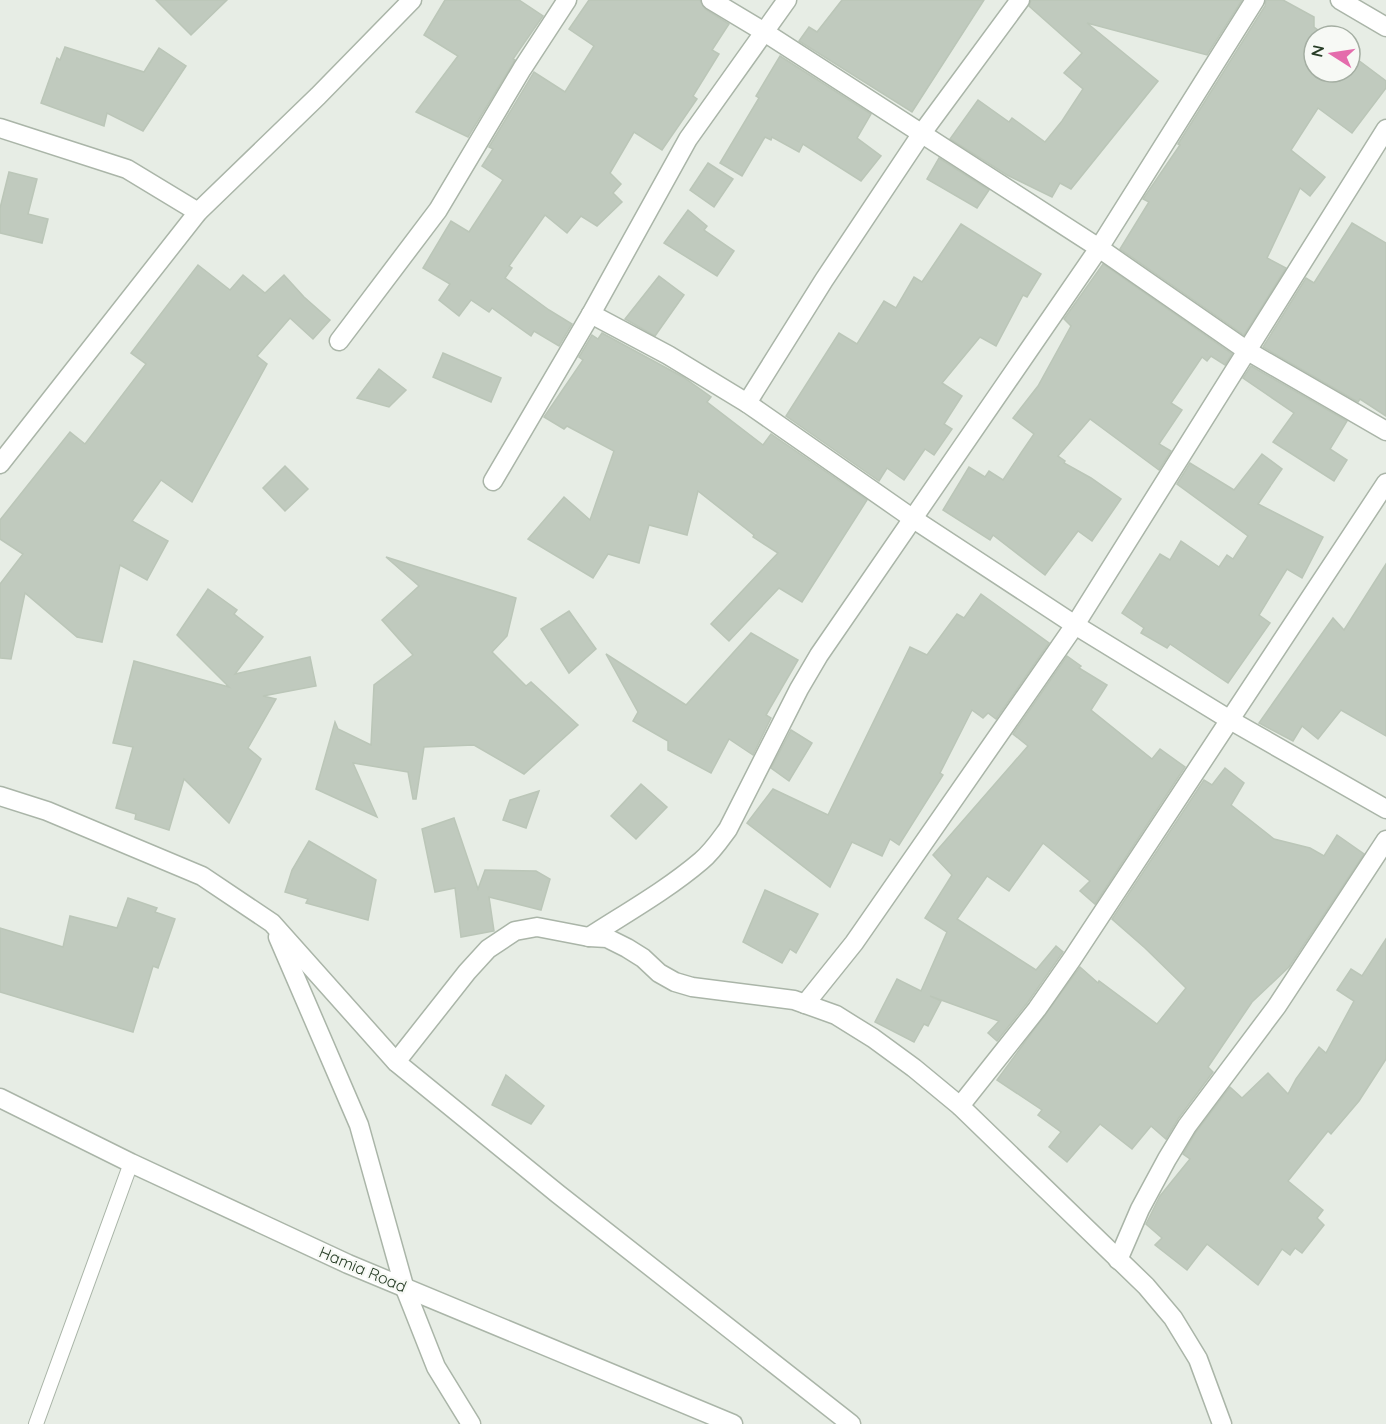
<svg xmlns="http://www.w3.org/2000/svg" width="1386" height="1424" viewBox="0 0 1386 1424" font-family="Quicksand,sans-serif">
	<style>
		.building { fill: #c0cabe; stroke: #bbc6b8; stroke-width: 1.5 }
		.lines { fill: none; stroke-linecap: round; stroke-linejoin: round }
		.service-casing { stroke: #aab5a8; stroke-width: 16 }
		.minor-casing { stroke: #aab5a8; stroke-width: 21 }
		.tertiary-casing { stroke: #aab5a8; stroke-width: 21 }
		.service { stroke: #fff; stroke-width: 14 }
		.minor { stroke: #fff; stroke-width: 18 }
		.tertiary { stroke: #fff; stroke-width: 18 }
		.labels { text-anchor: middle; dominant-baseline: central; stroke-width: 4.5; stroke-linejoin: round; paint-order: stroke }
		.street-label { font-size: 16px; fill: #273d26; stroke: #f7f9f5 }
	</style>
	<rect width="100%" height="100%" fill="#e7ede5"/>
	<g class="building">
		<path d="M156 0H227L191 35Z"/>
		<path d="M445 0H519L543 16 513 59 515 60 468 137 416 112 458 56 424 35Z"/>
		<path d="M589 0H700L705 9 729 24 712 50 719 54 693 96 697 99 662 150 634 132 610 173 621 184 613 193 622 202 597 226 581 216 567 233 545 215 509 266 512 268 505 278 549 310 572 324 559 346 534 331 531 336 492 308 489 312 471 300 459 316 439 300 450 284 423 268 451 221 469 232 503 180 482 166 493 149 489 147 534 72 565 92 594 46 569 29Z"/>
		<path d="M842 0H984L912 112 799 41 809 27 817 32Z"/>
		<path d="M1031 0H1242L1207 55 1087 23 1158 81 1071 189 1060 183 1052 197 1007 175 950 139 978 100 1009 122 1012 118 1045 142 1062 121 1083 89 1064 73 1082 53 1029 6Z"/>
		<path d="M1266 0H1283L1314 17V27L1326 36H1314V72H1350V54L1386 81V88L1352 133 1318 108 1291 150 1325 177 1310 196 1300 188 1267 258 1286 268 1244 335 1120 249 1149 202 1143 199 1180 145 1178 144 1265 6Z"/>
		<path d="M65 47 144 72 159 48 186 66 143 131 107 113 104 126 41 103 57 58 60 60Z"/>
		<path d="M780 56 871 114 857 138 881 156 861 181 803 144 799 152 772 137 771 140 765 137 742 176 720 163 759 98 756 96Z"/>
		<path d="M939 158 989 190 977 208 927 179Z"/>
		<path d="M708 163 733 179 714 207 690 190Z"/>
		<path d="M9 172 37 179 28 214 48 219 42 243 0 233V208Z"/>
		<path d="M688 210 707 226 704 230 734 251 717 276 664 243Z"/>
		<path d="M1352 223 1386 243V416L1360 399 1358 402 1263 347 1306 278 1314 283Z"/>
		<path d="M961 224 1041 274 1027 297 1023 295 996 346 980 337 942 383 962 396 944 424 952 429 934 455 925 449 904 480 887 468 879 481 786 416 839 333 857 344 884 301 896 308 914 277 922 282Z"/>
		<path d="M1103 264 1232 354 1225 365 1211 356 1207 361 1202 357 1171 403 1182 410 1159 444 1171 451 1159 470 1090 419 1058 456 1065 461 1064 463 1091 478 1121 499 1092 541 1078 531 1045 575 993 535 990 540 943 510 969 467 985 477 989 471 1003 480 1021 453 1034 434 1013 418 1038 386 1071 326 1064 319Z"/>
		<path d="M198 265 230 290 243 275 265 293 284 275 304 297 330 320 313 339 290 318 257 356 267 364 192 502 161 480 132 521 168 541 147 580 120 565 102 642 77 637 25 593 11 659 0 658V584L23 554 0 539V520L70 432 85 444 146 364 131 353Z"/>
		<path d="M659 276 684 295 655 336 625 319Z"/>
		<path d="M602 333 683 377 711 397 707 402 763 445 771 434 867 500 802 602 779 588 729 641 711 624 778 553 753 537 754 535 698 491 687 535 649 525 639 563 608 554 593 578 528 539 564 497 590 520 614 451 567 426 564 429 544 417 583 360 579 357 592 335 598 339Z"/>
		<path d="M443 353 501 378 491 402 433 377Z"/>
		<path d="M1251 366 1347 421 1330 449 1347 460 1334 481 1273 442 1294 413 1243 378Z"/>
		<path d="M379 369 406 390 389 407 357 398Z"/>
		<path d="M1262 454 1282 469 1258 504 1323 537 1302 578 1287 569 1259 615 1270 623 1228 683 1170 644 1167 648 1141 633 1144 628 1122 613 1160 554 1170 560 1181 541 1219 567 1227 555 1233 559 1248 536 1177 484 1190 463 1234 490Z"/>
		<path d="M285 466 308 489 285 511 263 488Z"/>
		<path d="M386 557 516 598 507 636 492 652 526 686 531 682 578 725 524 774 474 745 424 747 416 799H413L408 772 353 763 377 817 316 789 335 722 338 729 371 745 374 685 413 655 382 620 419 586Z"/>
		<path d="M1386 564V736L1341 710 1318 739 1302 726 1293 741 1259 723 1333 618 1344 630Z"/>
		<path d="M208 589 237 610 234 614 263 637 235 674 310 657 316 686 263 696 276 699 248 748 261 759 229 823 184 779 169 830 135 819 136 814 116 808 133 747 113 743 134 661 229 687 177 635Z"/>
		<path d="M981 594 1049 643 996 719 988 713 983 718 972 710 940 773 943 775 899 845 890 839 882 856 852 842 830 887 747 823 773 789 828 815 910 647 927 655 957 614 964 618Z"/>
		<path d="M569 611 596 649 569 673 541 629Z"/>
		<path d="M751 633 798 660 766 715 771 718 753 755 729 739 711 773 668 750V741L633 721 638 712 606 654 686 705Z"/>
		<path d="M1067 656 1081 666 1079 668 1107 685 1091 710 1152 759 1160 749 1185 767 1095 904 1080 891 1090 881 1043 843 1009 891 987 876 957 919 1036 970 1056 946 1063 952 1028 1002 997 1041 988 1033 999 1021 930 996 941 1001 928 1026 924 1024 914 1042 875 1022 897 979 921 991 947 932 925 918 952 875 933 855 1028 746 1013 734Z"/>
		<path d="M791 730 812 743 789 781 771 768Z"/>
		<path d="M1225 768 1244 783 1231 805 1274 839 1310 848 1324 856 1337 835 1364 854 1289 967 1252 1002 1208 1067 1213 1072 1178 1119 1166 1139 1151 1126 1132 1149 1100 1124 1067 1162 1049 1147 1061 1132 1038 1115 1042 1110 997 1080 1080 967 1098 983 1099 981 1157 1024 1186 988 1145 948 1112 919 1204 780 1212 785Z"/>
		<path d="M641 784 667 807 636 839 611 816Z"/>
		<path d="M539 791 526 828 503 820 510 800Z"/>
		<path d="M454 818 478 889 485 870 536 871 550 879 541 910 489 897 494 931 461 937 455 888 435 892 422 829Z"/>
		<path d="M309 841 376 880 368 920 306 903 308 899 285 892 292 870Z"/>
		<path d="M765 890 818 914 796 953 790 949 782 963 743 942Z"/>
		<path d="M128 898 157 908 155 912 175 919 158 968 153 966 133 1032 0 992V928L63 947 70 916 117 928Z"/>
		<path d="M1386 939V1059L1359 1101 1331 1134 1328 1131 1288 1181 1323 1210 1317 1218 1324 1225 1302 1253 1295 1248 1290 1255 1282 1249 1258 1285 1207 1244 1187 1270 1155 1245 1162 1238 1146 1224 1160 1196 1190 1159 1183 1154 1196 1132 1230 1087 1242 1098 1268 1073 1288 1094 1296 1079 1319 1047 1326 1053 1354 1001 1337 990 1351 969 1362 976Z"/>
		<path d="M506 1075 544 1106 531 1124 492 1105Z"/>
	</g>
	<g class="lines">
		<g class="service-casing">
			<path id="service" d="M36 1424 131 1163"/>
		</g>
		<g class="minor-casing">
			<g id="minor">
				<path d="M711 0 766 33 1099 248 1246 350 1386 431"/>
				<path d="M1340 0 1386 27"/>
				<path d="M0 128 127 169 198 212"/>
				<path d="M591 314 668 355 747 403 912 518 1075 625 1230 720 1386 809"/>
				<path d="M339 341 438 210 522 69 567 0"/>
				<path d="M747 403 824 280 922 133 1020 0"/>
				<path d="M493 481 591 314 688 139 787 0"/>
				<path d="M0 796 47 811 202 876 272 923 396 1062 558 1194 851 1424"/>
				<path d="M278 937 359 1125 404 1286 436 1367 471 1424"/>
				<path d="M589 937C626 913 667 890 701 861 712 852 720 840 728 829L799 689 819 655 1099 248 1255 0"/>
				<path d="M805 1004 854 943 1075 625 1386 129"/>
				<path d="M396 1062 467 972 488 949 515 931 537 927 589 937 607 938 627 948 643 958 659 973 675 982 692 987 794 1000 836 1015 873 1038 914 1068 960 1106 1146 1286 1173 1318 1198 1359 1222 1424"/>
				<path d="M960 1106 1037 1009 1072 959 1386 483"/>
				<path d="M1118 1260 1140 1209 1167 1159 1187 1126 1277 1006 1386 840"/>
			</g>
		</g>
		<g class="tertiary-casing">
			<g id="tertiary">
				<path d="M0 464 198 212 318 96 412 0"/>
				<path d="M0 1098 131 1163 348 1264 733 1424"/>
			</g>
		</g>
		<use href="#service" class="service"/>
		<use href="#minor" class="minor"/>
		<use href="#tertiary" class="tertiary"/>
	</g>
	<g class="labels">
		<g class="street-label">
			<text transform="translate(363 1269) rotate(23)">Hamia Road</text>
		</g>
	</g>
	<g transform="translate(1332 54) rotate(282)"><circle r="28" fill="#f7f9f5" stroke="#a4aea2" stroke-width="1.5"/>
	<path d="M0-4.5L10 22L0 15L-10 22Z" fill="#e46cac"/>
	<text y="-9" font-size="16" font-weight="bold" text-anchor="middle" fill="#273d26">N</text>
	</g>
</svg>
